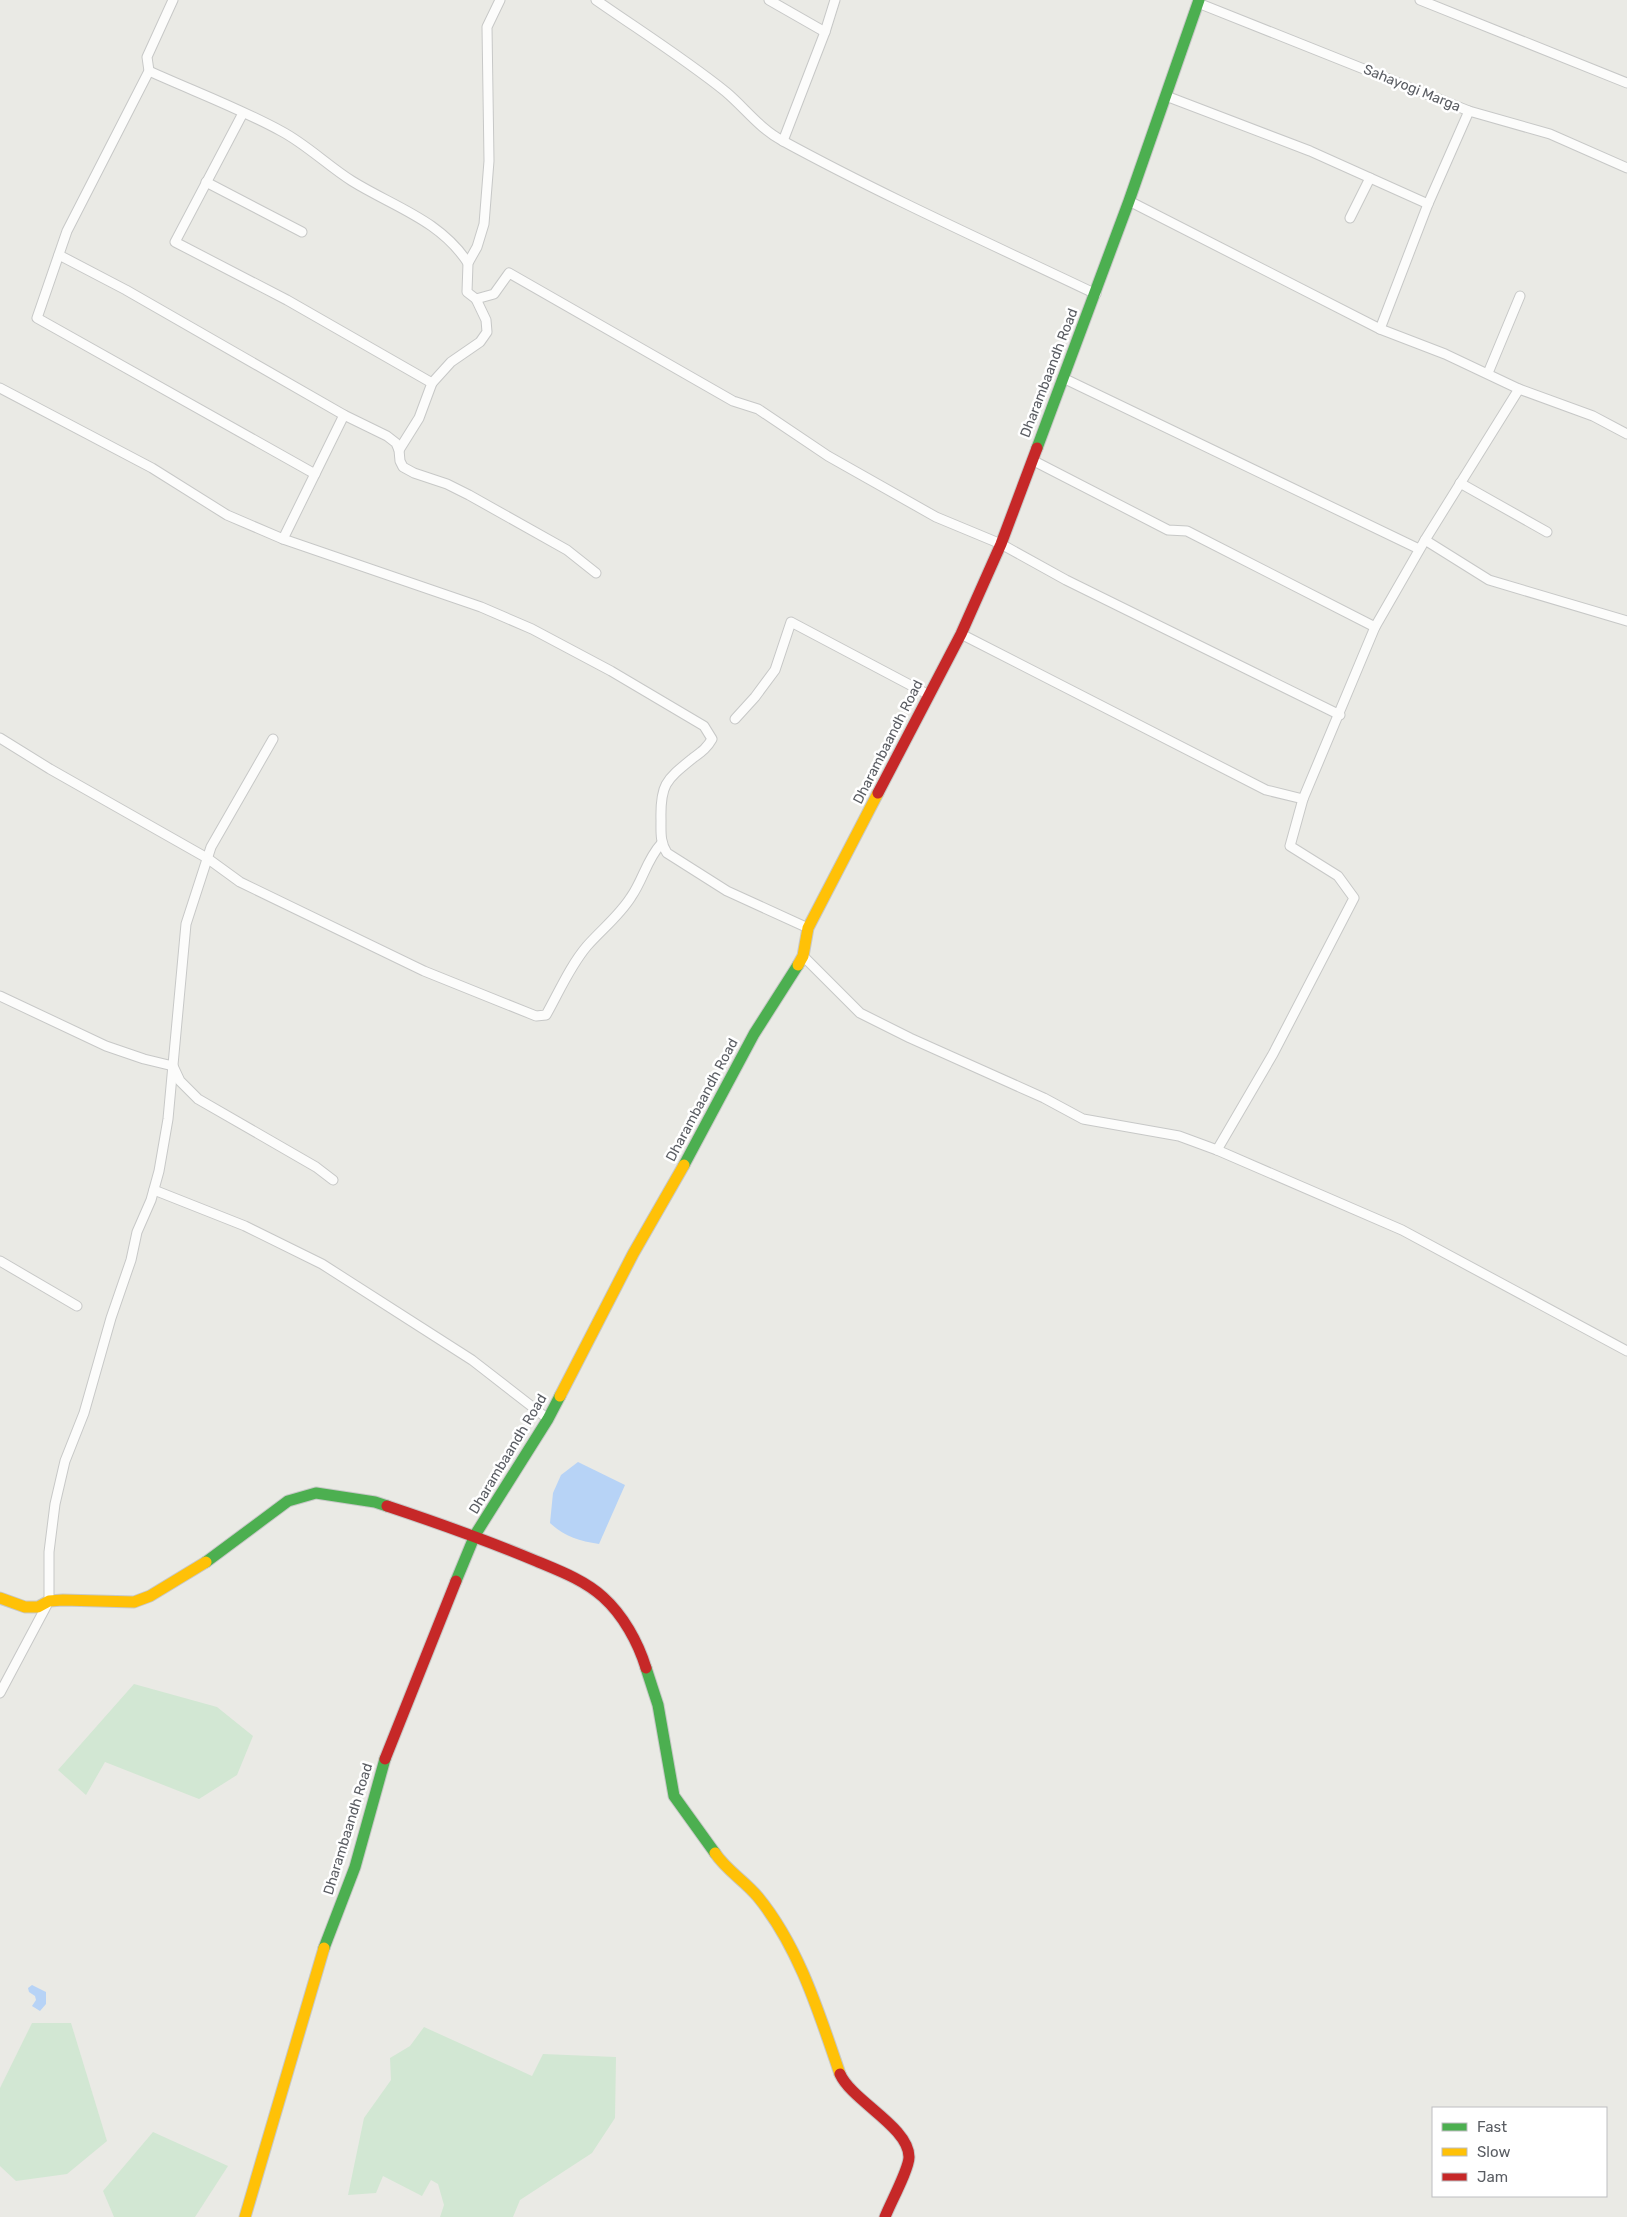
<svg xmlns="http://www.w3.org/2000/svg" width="1627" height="2217" viewBox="0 0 1627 2217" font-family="Rubik,sans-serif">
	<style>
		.green { fill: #d2e7d3 }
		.water { fill: #b7d3f6 }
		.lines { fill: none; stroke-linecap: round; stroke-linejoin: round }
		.street-casing { stroke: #c7c8c7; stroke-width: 11 }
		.fast-casing { stroke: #c7c8c7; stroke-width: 13 }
		.slow-casing { stroke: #c7c8c7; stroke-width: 13 }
		.jam-casing { stroke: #c7c8c7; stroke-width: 13 }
		.street { stroke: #fcfcfb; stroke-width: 9 }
		.fast { stroke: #4caf50; stroke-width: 11 }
		.slow { stroke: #ffc107; stroke-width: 11 }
		.jam { stroke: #c62828; stroke-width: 11 }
		.labels { text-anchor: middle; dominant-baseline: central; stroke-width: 5; stroke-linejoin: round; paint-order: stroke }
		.street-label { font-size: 14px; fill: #5a5d63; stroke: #fff }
	</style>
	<rect width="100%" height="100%" fill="#eaeae5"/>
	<g class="green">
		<path d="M134 1684 217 1707 253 1736 237 1775 199 1799 105 1762 86 1795 58 1770Z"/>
		<path d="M32 2023H71L107 2141 67 2174 16 2181 0 2166V2088Z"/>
		<path d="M424 2027 532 2076 543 2054 616 2057 615 2118 592 2153 520 2200 513 2217H440L444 2205 438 2184 431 2180 422 2196 383 2176 376 2193 348 2195 364 2118 391 2080 390 2058 410 2046Z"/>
		<path d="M153 2132 228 2166 195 2217H114L103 2191Z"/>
	</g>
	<g class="water">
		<path d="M578 1462 625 1485 599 1544C579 1541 565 1537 550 1523L553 1493 561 1475Z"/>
		<path d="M32 1985 46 1992V2004L40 2011 32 2006 36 2000 35 1996 29 1992 28 1988Z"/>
	</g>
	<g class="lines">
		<g class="street-casing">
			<g id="street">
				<path d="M173 0 147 57 149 71 67 231 37 318 315 474"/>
				<path d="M500 0 487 27 489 161 484 224 477 247 468 263 467 292 476 299 494 294 509 273 733 401 758 409 828 456 936 517 1001 544 1066 580 1340 715"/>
				<path d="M596 0C639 30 685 59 726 92 745 108 760 129 783 141 884 196 991 244 1096 294"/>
				<path d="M769 0 825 32"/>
				<path d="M1420 0 1627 83"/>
				<path d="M1198 3 1469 111 1550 134 1627 168"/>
				<path d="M149 71C193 91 239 108 281 131 306 144 328 166 352 181 394 207 440 220 468 263"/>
				<path d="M1166 96 1310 151 1428 204"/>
				<path d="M243 113 175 242 287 300 432 383 419 418 399 450"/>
				<path d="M783 141 825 32 835 0"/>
				<path d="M206 182 302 232"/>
				<path d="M1129 201 1380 329 1445 354 1519 389 1593 416 1627 434"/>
				<path d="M1350 218 1370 178"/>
				<path d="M59 255 126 290 344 415 387 436 396 443 399 450 400 461 403 467 414 473 447 484 469 495 567 550 596 573"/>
				<path d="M1380 329 1428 204 1469 111"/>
				<path d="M1488 373 1520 296"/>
				<path d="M1063 378 1419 549"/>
				<path d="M432 383 451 362 480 342 487 332 486 320 476 299"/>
				<path d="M0 388 152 468 227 515 283 539 481 607 532 629 611 671 704 726 712 739C707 748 701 752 693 758 666 780 660 784 661 820 661 833 660 842 667 853L727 891 808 928"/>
				<path d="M1032 460 1168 530 1187 531 1375 627"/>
				<path d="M1460 483 1547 532"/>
				<path d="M283 539 344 415"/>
				<path d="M1425 540 1489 580 1627 621"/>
				<path d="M961 634 1266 790 1303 799"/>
				<path d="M735 719 755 697 775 670 791 622 929 695"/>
				<path d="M0 738 50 769 207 858 240 882 424 971 536 1016 546 1015C559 992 570 966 587 946 602 929 619 916 631 897 643 880 647 859 661 844"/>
				<path d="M803 956 860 1013 910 1038 1044 1098 1083 1119 1179 1136 1217 1150 1402 1230 1627 1351"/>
				<path d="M0 996 106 1046 144 1059 173 1066 180 1081 198 1099 316 1167 333 1180"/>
				<path d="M1217 1150 1273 1054 1354 898 1338 876 1290 846 1303 799 1375 627 1425 540 1519 389"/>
				<path d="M154 1190 245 1226 322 1264 472 1360 548 1419"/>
				<path d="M0 1261 77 1306"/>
				<path d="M0 1693 49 1601V1552L55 1504 65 1461 84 1413 111 1318 131 1260 137 1232 151 1200 159 1171 168 1119 186 924 211 847 273 739"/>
			</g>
		</g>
		<g class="fast-casing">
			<g id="fast">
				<path d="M1037 448 1129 201 1199 0"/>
				<path d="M684 1165 754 1034 798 965"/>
				<path d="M206 1562 288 1501 316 1493 375 1502 387 1506"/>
				<path d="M456 1581 475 1535 548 1419 560 1396"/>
				<path d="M646 1668 658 1705 674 1796 715 1853"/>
				<path d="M324 1948 355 1867 385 1759"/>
			</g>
		</g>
		<g class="slow-casing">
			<g id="slow">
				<path d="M798 965 803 956 808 928 878 793"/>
				<path d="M560 1396 633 1254 684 1165"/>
				<path d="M0 1598 25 1607H38L49 1601 63 1600 134 1602 150 1596 206 1562"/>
				<path d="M715 1853C726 1870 745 1881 758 1897 799 1947 819 2013 840 2074"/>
				<path d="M245 2217 324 1948"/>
			</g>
		</g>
		<g class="jam-casing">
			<g id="jam">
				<path d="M878 793 961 634 1001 544 1037 448"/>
				<path d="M387 1506C438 1523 486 1540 536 1561 560 1571 584 1580 603 1597 623 1615 638 1642 646 1668"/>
				<path d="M385 1759 456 1581"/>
				<path d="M840 2074C852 2101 909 2127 909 2157 909 2169 890 2204 885 2217"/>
			</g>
		</g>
		<use href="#street" class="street"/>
		<use href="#fast" class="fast"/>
		<use href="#slow" class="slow"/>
		<use href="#jam" class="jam"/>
	</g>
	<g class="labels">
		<g class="street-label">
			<text transform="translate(1412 88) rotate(22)">Sahayogi Marga</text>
			<text transform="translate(1049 373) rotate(-69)">Dharambaandh Road</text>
			<text transform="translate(888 742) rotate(-63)">Dharambaandh Road</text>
			<text transform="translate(702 1100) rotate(-62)">Dharambaandh Road</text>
			<text transform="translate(508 1454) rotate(-59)">Dharambaandh Road</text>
			<text transform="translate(348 1829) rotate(-73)">Dharambaandh Road</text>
		</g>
	</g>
	<rect x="1432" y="2107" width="175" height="90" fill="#ffffff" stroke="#bdbec1"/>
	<rect x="1442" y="2123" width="25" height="8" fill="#4caf50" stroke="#bdbec1"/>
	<text x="1477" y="2132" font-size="15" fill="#5a5d63">Fast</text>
	<rect x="1442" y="2148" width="25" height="8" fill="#ffc107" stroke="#bdbec1"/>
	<text x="1477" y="2157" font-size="15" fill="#5a5d63">Slow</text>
	<rect x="1442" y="2173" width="25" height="8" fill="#c62828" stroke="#bdbec1"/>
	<text x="1477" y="2182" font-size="15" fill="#5a5d63">Jam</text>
</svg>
